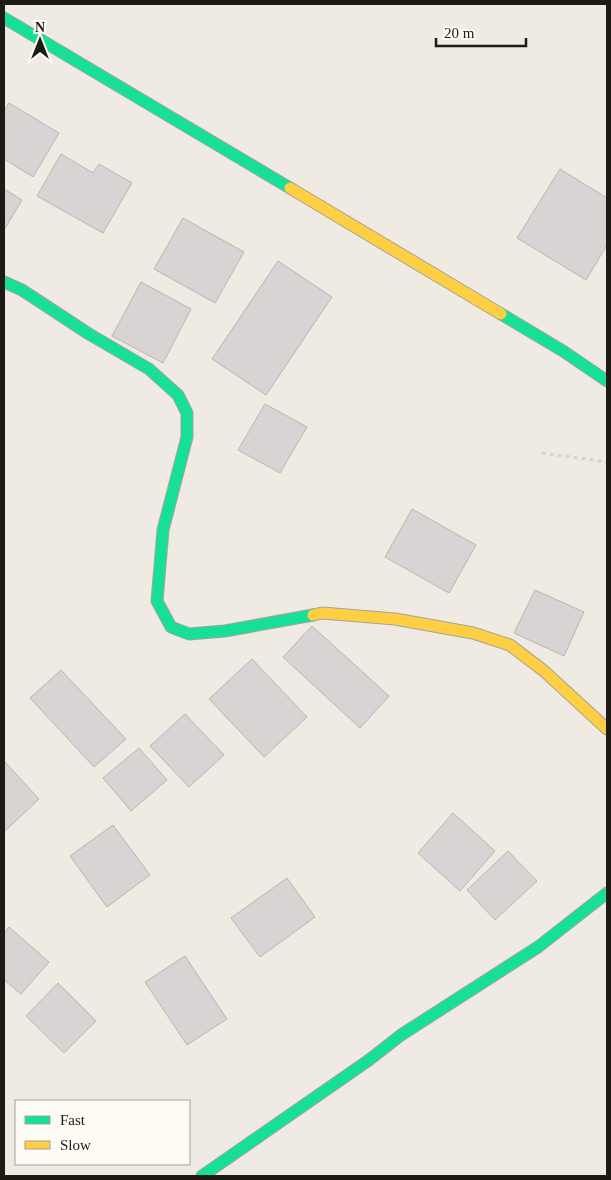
<svg xmlns="http://www.w3.org/2000/svg" width="611" height="1180" viewBox="0 0 611 1180" font-family="'Times New Roman',serif">
	<style>
		.building { fill: #d8d4d3; stroke: #b9b5b3 }
		.lines { fill: none; stroke-linecap: round; stroke-linejoin: round }
		.fast-casing { stroke: #a6a39c; stroke-width: 13 }
		.slow-casing { stroke: #a6a39c; stroke-width: 13 }
		.path { stroke: #d5d3d0; stroke-width: 3; stroke-dasharray: 4 4; stroke-linecap: butt }
		.fast { stroke: #16e098; stroke-width: 11 }
		.slow { stroke: #ffcf43; stroke-width: 11 }
	</style>
	<rect width="100%" height="100%" fill="#efebe2"/>
	<g class="building">
		<path d="M9 103 59 133 33 177 4 159V111Z"/>
		<path d="M61 154 93 173 99 164 132 183 103 233 37 196Z"/>
		<path d="M560 169 607 198V245L586 280 517 238Z"/>
		<path d="M4 189 22 200 4 230Z"/>
		<path d="M183 218 244 252 215 303 154 269Z"/>
		<path d="M278 261 332 297 266 395 212 359Z"/>
		<path d="M141 282 191 309 163 363 112 336Z"/>
		<path d="M265 404 307 427 280 473 238 450Z"/>
		<path d="M412 509 476 545 449 593 385 557Z"/>
		<path d="M535 590 584 612 564 656 514 633Z"/>
		<path d="M312 626 389 696 360 728 283 657Z"/>
		<path d="M252 659 307 717 264 757 209 699Z"/>
		<path d="M61 670 126 739 94 767 30 698Z"/>
		<path d="M185 714 224 755 189 787 150 746Z"/>
		<path d="M139 748 167 780 131 811 103 778Z"/>
		<path d="M4 761 39 799 4 832Z"/>
		<path d="M453 813 495 851 460 891 418 853Z"/>
		<path d="M113 825 150 875 107 907 70 856Z"/>
		<path d="M508 851 537 881 495 920 467 890Z"/>
		<path d="M287 878 315 917 260 957 231 918Z"/>
		<path d="M9 927 49 962 21 994 4 980V933Z"/>
		<path d="M185 956 227 1019 187 1045 145 982Z"/>
		<path d="M58 983 96 1021 64 1053 26 1016Z"/>
	</g>
	<g class="lines">
		<g class="fast-casing">
			<g id="fast">
				<path d="M4 18 290 188"/>
				<path d="M4 282 22 290 89 334 149 369 178 395 187 413V437L163 530 157 601 171 627 189 634 225 631 313 615"/>
				<path d="M501 314 563 351 607 381"/>
				<path d="M202 1176 369 1060 401 1035 538 947 607 893"/>
			</g>
		</g>
		<g class="slow-casing">
			<g id="slow">
				<path d="M290 188 501 314"/>
				<path d="M313 615 322 613 395 619 473 633 510 645 544 671 607 729"/>
			</g>
		</g>
		<path class="path" d="M542 453 607 462"/>
		<use href="#fast" class="fast"/>
		<use href="#slow" class="slow"/>
	</g>
	<rect width="611" height="1180" fill="none" stroke="#1e1b15" stroke-width="10"/>
	<rect x="15" y="1100" width="175" height="65" fill="#fefbf4" stroke="#a4a19b"/>
	<rect x="25" y="1116" width="25" height="8" fill="#16e098" stroke="#a4a19b"/>
	<text x="60" y="1125" font-size="15" fill="#1e1b15">Fast</text>
	<rect x="25" y="1141" width="25" height="8" fill="#ffcf43" stroke="#a4a19b"/>
	<text x="60" y="1150" font-size="15" fill="#1e1b15">Slow</text>
	<g transform="translate(40 40)" stroke="#fefbf4" stroke-width="4" paint-order="stroke">
	<path d="M0-4L9 19L0 12L-9 19Z" fill="#1e1b15"/>
	<text y="-8" font-size="14" font-weight="bold" text-anchor="middle" fill="#1e1b15">N</text>
	</g>
	<path d="M436 38v8h90v-8" fill="none" stroke="#1e1b15" stroke-width="2.5"/>
	<text x="444" y="38" font-size="15" fill="#1e1b15" stroke="#fefbf4" stroke-width="4" paint-order="stroke">20 m</text>
</svg>
